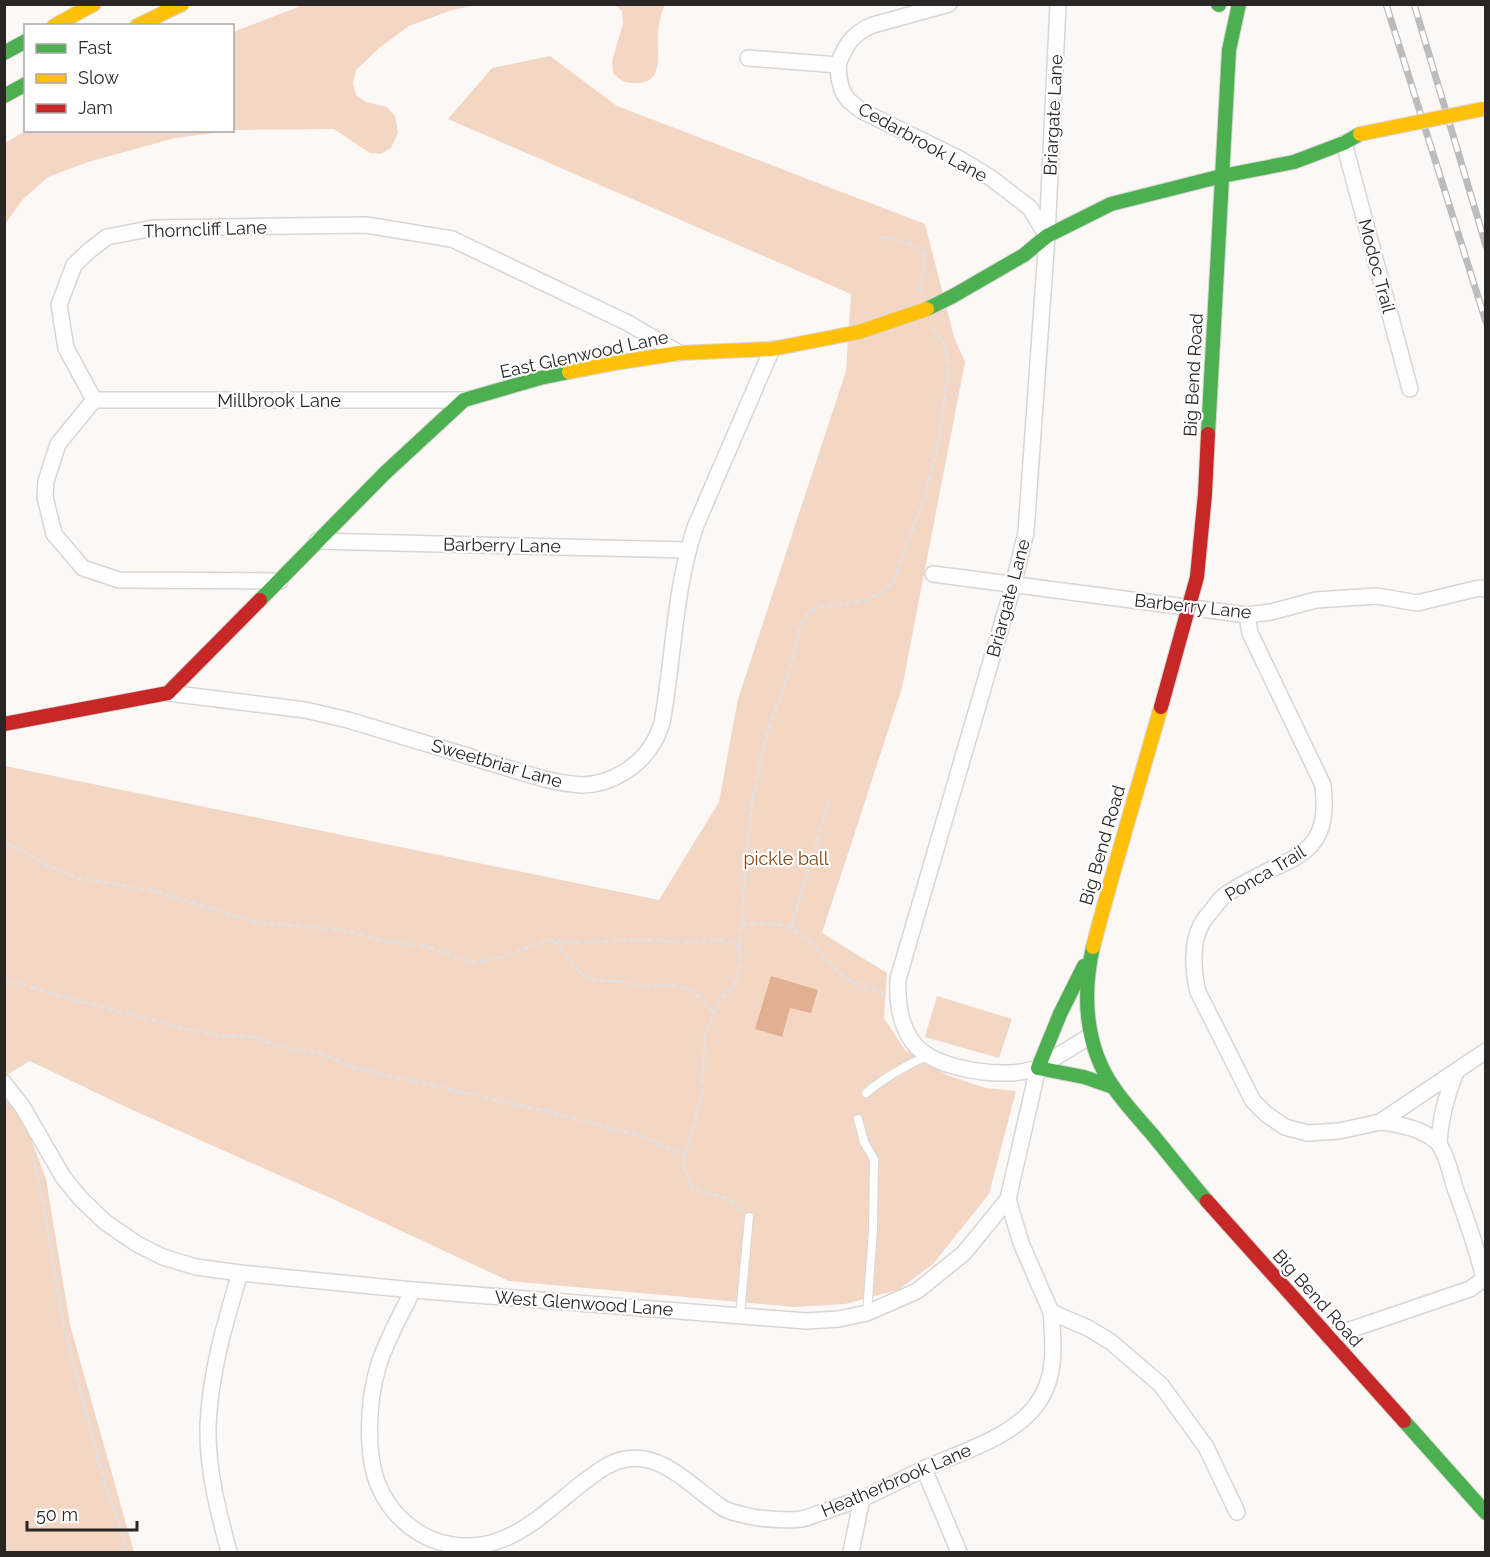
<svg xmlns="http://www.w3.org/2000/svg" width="1490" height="1557" viewBox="0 0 1490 1557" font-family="Raleway,sans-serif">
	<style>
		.green { fill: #f3d6c4 }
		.water { fill: #e1b091 }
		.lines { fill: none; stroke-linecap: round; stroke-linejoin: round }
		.lane-casing { stroke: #d8d6d4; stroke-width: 10 }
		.street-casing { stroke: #d8d6d4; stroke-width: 18 }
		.fast-casing { stroke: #d8d6d4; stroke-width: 16 }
		.slow-casing { stroke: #d8d6d4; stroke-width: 16 }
		.jam-casing { stroke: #d8d6d4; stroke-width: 16 }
		.path { stroke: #e2e0e0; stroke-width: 3; stroke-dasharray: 6 3; stroke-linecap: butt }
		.lane { stroke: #fefefe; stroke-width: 8 }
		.street { stroke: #fefefe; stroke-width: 15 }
		.fast { stroke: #4caf50; stroke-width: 14 }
		.slow { stroke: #ffc107; stroke-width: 14 }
		.jam { stroke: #c62828; stroke-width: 14 }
		.rail-casing { stroke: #bdbcbc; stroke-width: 7 }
		.rail { stroke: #fff; stroke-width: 4.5; stroke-dasharray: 14; stroke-linecap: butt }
		.slow-bridge-casing { stroke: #d8d6d4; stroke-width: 16; stroke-linecap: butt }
		.slow-bridge { stroke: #ffc107; stroke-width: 14 }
		.labels { text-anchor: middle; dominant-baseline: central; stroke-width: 4.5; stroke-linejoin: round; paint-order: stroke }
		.street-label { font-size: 18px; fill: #292625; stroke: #fff }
		.park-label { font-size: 18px; fill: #844414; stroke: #fff }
	</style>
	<rect width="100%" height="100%" fill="#fbf8f6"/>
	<g class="green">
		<path d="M306 4H476V5L452 10 409 26 379 48 356 70 353 83 356 95 366 102 387 107 395 116 398 133 391 148 381 154 370 153 334 129 233 130V32Z"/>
		<path d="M616 5H665C661 13 659 23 658 32 656 49 666 82 638 83 627 84 620 81 613 73L612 61 623 24 622 11Z"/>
		<path d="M550 56 617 106 925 224 954 337 965 362 902 688 822 933 887 973 884 1018 905 1050 947 1075 985 1088 1016 1091 989 1194 933 1264 898 1290 845 1304 794 1307 509 1281 335 1200 128 1108 30 1061 5 1076V766L659 900 719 802 738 699 846 371 851 294 448 119 492 68Z"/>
		<path d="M27 130H229V131L175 138 88 162 48 177 24 198 5 224V143Z"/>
		<path d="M937 996 1012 1019 999 1058 925 1037Z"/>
		<path d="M4 1092 13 1104 31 1139 46 1179 70 1325 134 1552H5Z"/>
	</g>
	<path class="water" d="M771 976 818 990 811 1013 790 1008 782 1037 755 1029Z"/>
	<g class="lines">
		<g class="lane-casing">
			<g id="lane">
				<path d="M866 1093C881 1080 909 1063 928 1056"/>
				<path d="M858 1119 864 1142 874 1159 873 1230 867 1313"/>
				<path d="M740 1315 749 1217"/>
			</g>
		</g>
		<g class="street-casing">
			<g id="street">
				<path d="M748 58 838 65 839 78 842 90 848 100 862 111 958 158 991 178 1030 208 1047 236"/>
				<path d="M838 65C845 45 853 33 873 25L949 4"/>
				<path d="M1344 143 1410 389"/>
				<path d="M94 400H464"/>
				<path d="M317 541 688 550"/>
				<path d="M933 574 1247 615 1271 612 1316 600 1377 596 1417 603 1479 588 1486 589"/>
				<path d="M280 581 119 580 83 568 54 534 45 497 46 481 58 444 94 400 66 348 59 305 74 265 90 250 107 237 154 228 366 225 452 239 628 323 679 353"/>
				<path d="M1247 615 1250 633 1323 785C1325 805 1326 829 1311 845 1299 858 1282 864 1268 871 1253 879 1237 886 1224 896 1219 900 1216 905 1212 910 1208 915 1204 919 1201 925 1191 944 1193 971 1198 992L1253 1101 1266 1114 1285 1127 1307 1133 1339 1131 1380 1122"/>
				<path d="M168 693 305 710 348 720 544 779C556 782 568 784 581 785 611 785 641 766 655 740 658 735 660 728 662 723 674 657 674 588 696 525L772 349"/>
				<path d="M1038 1068C1029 1070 1020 1073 1011 1073 982 1074 930 1067 912 1041 900 1024 897 1000 898 979L1013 586 1026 532 1047 236 1058 4"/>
				<path d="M4 1083 22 1106 63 1177 80 1198 105 1222 137 1244 163 1257 196 1267 240 1273 413 1290 806 1321 839 1319 867 1313 917 1291 964 1253 1008 1199 1038 1068 1090 1036"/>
				<path d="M1439 1144C1440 1118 1446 1096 1456 1072"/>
				<path d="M1008 1199 1021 1243 1051 1312 1088 1328 1111 1342 1161 1385 1206 1447 1237 1512"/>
				<path d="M413 1290C401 1315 386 1340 378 1367 368 1401 365 1454 379 1487 388 1507 402 1523 421 1534 445 1548 477 1550 503 1539 531 1528 557 1503 581 1484 595 1474 608 1462 626 1459 664 1452 694 1490 723 1508 731 1513 744 1515 753 1517 763 1519 791 1521 801 1519 809 1518 818 1513 826 1511 837 1507 849 1503 861 1499 882 1490 903 1479 923 1469 959 1453 1008 1439 1034 1408 1057 1380 1054 1346 1051 1312"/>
				<path d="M1329 1337 1470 1289 1484 1279C1477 1247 1465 1216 1454 1185 1451 1174 1445 1149 1436 1141 1421 1128 1399 1124 1380 1122L1486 1051"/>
				<path d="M924 1469 959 1552"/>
				<path d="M229 1552C218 1511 207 1469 208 1426 210 1373 225 1323 240 1273"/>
				<path d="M851 1552 862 1498"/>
			</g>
		</g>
		<g class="fast-casing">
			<g id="fast">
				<path d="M1218 4 1219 5"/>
				<path d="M4 53 26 41"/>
				<path d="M4 96 26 84"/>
				<path d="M927 309 953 296 1024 255 1047 236 1111 204 1222 176 1294 162 1344 143 1360 134"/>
				<path d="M1208 434 1229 50 1239 4"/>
				<path d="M260 600 385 473 464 400 540 378 569 372"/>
				<path d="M1093 947C1082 995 1085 1047 1114 1088 1125 1104 1139 1119 1152 1134 1170 1156 1188 1179 1207 1201"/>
				<path d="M1084 966 1060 1014 1038 1068 1084 1077 1113 1087"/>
				<path d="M1404 1421 1486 1513"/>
			</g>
		</g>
		<g class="slow-casing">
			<g id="slow">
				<path d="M54 26 94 4"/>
				<path d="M137 26 182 4"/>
				<path d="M569 372 621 362 679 353 772 349 859 332 927 309"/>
				<path d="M1093 947C1114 866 1138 787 1161 707"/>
			</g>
		</g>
		<g class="jam-casing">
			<g id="jam">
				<path d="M1161 707 1197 577 1205 494 1208 434"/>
				<path d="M4 724 168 693 260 600"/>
				<path d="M1207 1201 1404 1421"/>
			</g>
		</g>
		<g class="path">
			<path d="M880 237C896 240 928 241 925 264 924 273 921 283 920 292"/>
			<path d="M4 843 20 849 43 864 78 878 151 890 253 922 333 929 355 933 386 942 421 945 462 959 475 962 497 959 547 940 580 943 644 939 684 943 719 940 740 947"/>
			<path d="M741 924C780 922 794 923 821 953 828 960 833 968 840 974 851 983 871 988 884 994"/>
			<path d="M791 927 829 803"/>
			<path d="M553 941C566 952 574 971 589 978 598 982 607 981 617 981 628 982 638 985 649 986 655 986 662 985 668 985 689 985 702 997 713 1013"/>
			<path d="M4 979 71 999 175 1026 219 1036 253 1037 281 1047 318 1052 355 1068 558 1114 641 1136 686 1156"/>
			<path d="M32 1155 41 1190 64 1327 103 1477 124 1538 126 1552"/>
			<path d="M741 1210 726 1198 692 1188 683 1164 702 1095 705 1035 717 1005 722 997 733 988 739 973 740 940 748 843 752 803 758 771 766 738 792 663 800 627 807 613 811 610 817 608 867 600 879 594 892 584 896 576 925 495 931 475 937 449 948 378C949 353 946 346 932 327"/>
		</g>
		<use href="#lane" class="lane"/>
		<use href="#street" class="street"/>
		<use href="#fast" class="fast"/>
		<use href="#slow" class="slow"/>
		<use href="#jam" class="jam"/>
		<g class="rail-casing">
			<g id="rail">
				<path d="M1386 4 1486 322"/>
				<path d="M1414 4 1486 246"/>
			</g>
		</g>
		<use href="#rail" class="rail"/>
		<g class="slow-bridge-casing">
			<path id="slow-bridge" d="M1360 134 1483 109"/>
		</g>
		<use href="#slow-bridge" class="slow-bridge"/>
	</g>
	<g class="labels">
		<g class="street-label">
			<text transform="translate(1053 115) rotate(-87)">Briargate Lane</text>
			<text transform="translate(923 142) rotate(29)">Cedarbrook Lane</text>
			<text transform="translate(205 229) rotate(-2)">Thorncliff Lane</text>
			<text transform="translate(1377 266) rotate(75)">Modoc Trail</text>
			<text transform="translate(584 354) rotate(-12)">East Glenwood Lane</text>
			<text transform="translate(1193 375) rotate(-87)">Big Bend Road</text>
			<text x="279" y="400">Millbrook Lane</text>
			<text transform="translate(502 545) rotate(1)">Barberry Lane</text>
			<text transform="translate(1008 598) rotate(-75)">Briargate Lane</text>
			<text transform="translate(1193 606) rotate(6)">Barberry Lane</text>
			<text transform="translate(497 763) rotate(16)">Sweetbriar Lane</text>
			<text transform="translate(1102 845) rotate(-74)">Big Bend Road</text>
			<text transform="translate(1265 873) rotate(-31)">Ponca Trail</text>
			<text transform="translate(1318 1298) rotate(48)">Big Bend Road</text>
			<text transform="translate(584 1303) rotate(4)">West Glenwood Lane</text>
			<text transform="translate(896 1480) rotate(-23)">Heatherbrook Lane</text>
		</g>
		<g class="park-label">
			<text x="786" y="858">pickle ball</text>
		</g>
	</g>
	<rect width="1490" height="1557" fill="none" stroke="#292625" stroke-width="12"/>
	<rect x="24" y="24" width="210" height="108" fill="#ffffff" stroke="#a9a8a8" stroke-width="1.5"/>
	<rect x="36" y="44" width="30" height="9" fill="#4caf50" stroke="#a9a8a8" stroke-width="1.5"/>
	<text x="78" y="54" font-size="18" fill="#292625">Fast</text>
	<rect x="36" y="74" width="30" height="9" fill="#ffc107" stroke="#a9a8a8" stroke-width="1.5"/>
	<text x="78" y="84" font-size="18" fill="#292625">Slow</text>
	<rect x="36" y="104" width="30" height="9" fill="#c62828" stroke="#a9a8a8" stroke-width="1.5"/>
	<text x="78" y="114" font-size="18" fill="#292625">Jam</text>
	<path d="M27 1521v9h110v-9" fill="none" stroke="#292625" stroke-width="3"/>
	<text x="36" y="1521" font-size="18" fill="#292625" stroke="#ffffff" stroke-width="4.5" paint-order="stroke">50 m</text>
</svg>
